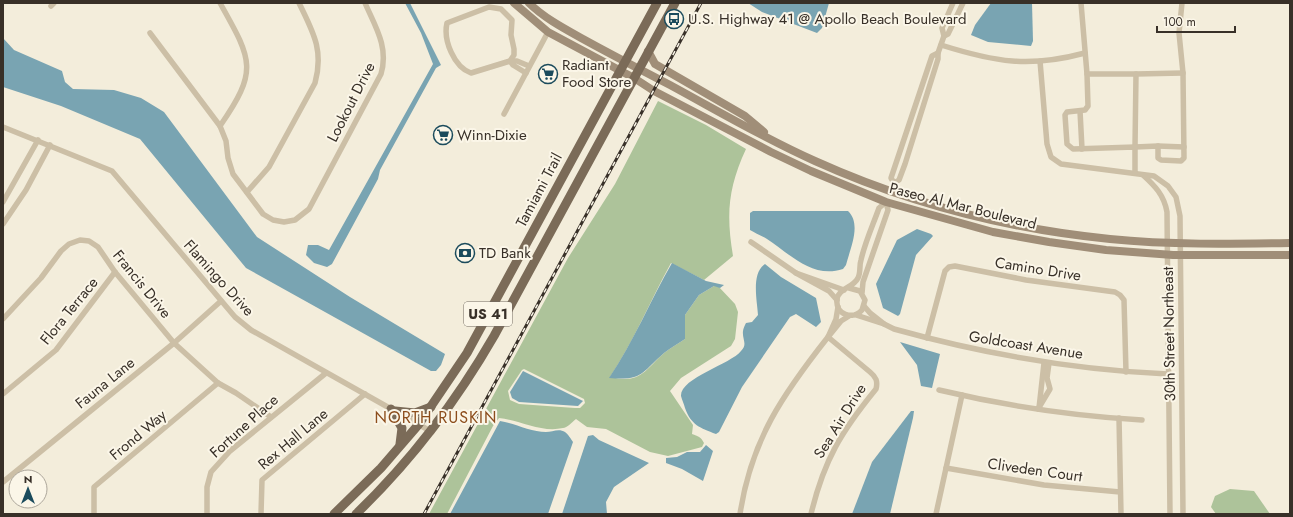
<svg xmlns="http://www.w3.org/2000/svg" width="1293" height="517" viewBox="0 0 1293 517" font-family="Jost,sans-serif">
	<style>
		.green { fill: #adc39a; fill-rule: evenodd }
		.water { fill: #79a4b2 }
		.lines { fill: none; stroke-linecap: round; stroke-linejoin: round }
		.minor { stroke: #ccbfa6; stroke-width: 5.5 }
		.secondary { stroke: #a08e78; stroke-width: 8 }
		.primary { stroke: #7b6b58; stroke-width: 9 }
		.rail-casing { stroke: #383028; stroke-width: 3 }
		.rail { stroke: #fbf6e8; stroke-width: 1.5; stroke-dasharray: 4.5; stroke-linecap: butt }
		.labels { text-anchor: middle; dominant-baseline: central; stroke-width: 4; stroke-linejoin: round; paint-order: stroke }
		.shield { fill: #fbf6e8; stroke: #726b62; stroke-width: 1 }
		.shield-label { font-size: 14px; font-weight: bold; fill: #383028 }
		.poi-label { font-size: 15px; fill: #383028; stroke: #fbf6e8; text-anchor: start }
		.street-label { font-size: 15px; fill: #383028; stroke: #fbf6e8 }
		.neighbourhood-label { font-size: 16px; letter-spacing: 1px; fill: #8c4d1c; stroke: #fbf6e8 }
	</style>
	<rect width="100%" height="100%" fill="#f3eddb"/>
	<g class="green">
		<path d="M658 101 706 125 746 149C728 188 726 214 733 256L704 280 671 263C650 301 634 341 610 377 641 384 644 371 664 353 670 348 678 344 685 339V315L699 295 714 286H718L735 304 738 312 735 339 731 346 681 378 670 391 693 425 692 434C698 436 701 437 704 443L702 447 668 456 650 452 606 429 587 427 576 419C572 422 567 428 563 428 541 433 520 420 499 418L493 426 447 514H429L568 258 615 184ZM524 369 584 399 585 403 580 408H575L519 404 510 400 508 391 522 370Z"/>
		<path d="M1230 489 1254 491 1270 514H1216L1211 507 1215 496Z"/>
	</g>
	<g class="water">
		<path d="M405 3H410L441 65 436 68 380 170 378 179 332 264 327 267 314 263 306 255 308 245H318L329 250 433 64 421 33Z"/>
		<path d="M748 3H829L822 28 817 33 762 12Z"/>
		<path d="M991 3H1032L1033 41 1031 46 988 42 971 35 975 25Z"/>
		<path d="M3 38 14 50 62 71 65 82 73 89 114 90 141 98 164 112 257 237 350 297 445 354 441 365 436 371H431L246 268 140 139 61 106 3 87Z"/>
		<path d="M753 211H848C862 224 850 249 846 265L843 269C812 279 790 254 767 239 762 236 755 233 750 230V213Z"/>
		<path d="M917 229 931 234 933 236 916 255 900 314 898 316 883 308 876 284 897 240Z"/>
		<path d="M672 263 706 281 724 285 720 288 714 286 699 295 685 315V339C678 344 670 348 664 353 641 373 643 381 609 378 634 341 650 301 672 263Z"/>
		<path d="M765 264 781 277 816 298 821 322 816 327 796 314 790 317 742 387 719 432 716 434C700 428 691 425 685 408 684 404 682 400 681 396 680 378 731 364 741 351 748 344 742 340 743 331 743 329 745 325 746 323L752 322 758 315C757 300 751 273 765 264Z"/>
		<path d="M900 342 940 354 932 388 921 386 917 365Z"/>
		<path d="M523 371 583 401 578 406 519 402 512 398 510 392Z"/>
		<path d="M911 411H914L913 418 890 514H852L872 462Z"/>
		<path d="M500 421C514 423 531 432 546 432 552 432 559 428 565 432 568 434 571 439 573 442L548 514H450Z"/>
		<path d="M593 435 599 440 649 463 614 487 606 502 607 514H562L588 436Z"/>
		<path d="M706 445 713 451 703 481 682 469 666 463V458L677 457 687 452H700Z"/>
	</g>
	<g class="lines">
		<g class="minor">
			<path d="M220 3C252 60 259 70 220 126"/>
			<path d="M1081 3 1087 74H1136L1135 147 1158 146V158L1161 160 1181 161 1184 158 1183 73 1179 33 1182 3"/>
			<path d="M51 6 54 3"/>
			<path d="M489 7 501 9 512 20 511 35 514 49V55L510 61 471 73C454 67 443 40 447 23Z"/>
			<path d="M150 33 220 126 226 141 228 158 233 174 263 214 273 220 284 222 295 220 309 209 381 74C389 47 375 26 365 3"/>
			<path d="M944 36 948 34 963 3"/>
			<path d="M941 45C995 62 1029 68 1085 53"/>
			<path d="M938 53V59L905 164 899 180 894 183 891 178 932 56Z"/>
			<path d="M938 53 944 36 942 28 953 3"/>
			<path d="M1040 61 1047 144 1051 157 1061 164 1154 176 1168 186 1176 197 1180 216 1183 514"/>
			<path d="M526 73 513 65 510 61H517L529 66"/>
			<path d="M1087 74 1088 106 1085 110 1067 112 1065 115 1067 144 1073 149 1135 147V173"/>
			<path d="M1136 74 1183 73"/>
			<path d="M1080 111 1082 149"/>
			<path d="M504 114 548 32"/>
			<path d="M3 127 112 171 235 317 251 330 432 432"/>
			<path d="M1158 146 1184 147"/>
			<path d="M1143 175C1155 186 1164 195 1167 212L1170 514"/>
			<path d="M247 192 269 167 315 83C324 50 313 32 299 3"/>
			<path d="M3 202 38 140"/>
			<path d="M3 224 26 190 50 145"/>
			<path d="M751 242 796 273"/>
			<path d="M849 288 860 291 865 300 862 310C853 320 835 315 837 299 839 288 853 288 858 278 861 272 859 266 861 260 865 242 873 225 879 208L886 202 888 210 863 282 862 293"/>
			<path d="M837 300 829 291 796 273 844 290"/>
			<path d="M838 307 836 319 828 337 841 321 849 316"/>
			<path d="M856 315 884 324 870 313 864 306"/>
			<path d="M3 319 41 278 61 251 69 244 80 240 89 241 98 247 115 272 174 343 218 383 236 393 271 417"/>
			<path d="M884 324 894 329C984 354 1075 370 1168 374"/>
			<path d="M927 338 945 271 949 267 955 266 1026 280 1115 292 1120 295 1124 300 1126 372"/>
			<path d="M939 390C1006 406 1074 416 1142 420"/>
			<path d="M3 394 56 350 115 272"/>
			<path d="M1039 408 1044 363"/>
			<path d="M1038 409 1050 389 1047 378 1049 363"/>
			<path d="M1119 418 1121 514"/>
			<path d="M946 468 1044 485 1120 492"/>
			<path d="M3 482 174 343 221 301"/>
			<path d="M94 514V487L218 383"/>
			<path d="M207 514V487L211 472 230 451 326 373"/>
			<path d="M261 514 262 480 365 394"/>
			<path d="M740 514C751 440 783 394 828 337L870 372C876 377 878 381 876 389 841 432 824 460 811 514"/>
			<path d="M936 514 962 395"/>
		</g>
		<g class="secondary">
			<path d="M514 3 548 32 634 78 654 91 771 152 811 171 886 202 993 232 1049 242 1106 250 1173 255H1290"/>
			<path d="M529 3C544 18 565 29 583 39 612 55 641 70 670 85 718 111 765 139 815 161 908 203 1008 229 1110 239 1170 245 1230 244 1290 243"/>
			<path d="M648 51 655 64 745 116 764 132"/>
		</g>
		<g class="primary">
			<path d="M391 409 402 428 400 444"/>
			<path d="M395 411 415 413 431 407"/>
			<path d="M334 514 381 468 419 424 467 353 657 3"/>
			<path d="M356 514C411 461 456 402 494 336L675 3"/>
		</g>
		<g class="rail-casing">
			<path id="rail" d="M424 514 701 3"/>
		</g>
		<use href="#rail" class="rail"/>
	</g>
	<defs>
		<g id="bus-ring" transform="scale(1)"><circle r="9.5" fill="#fbf6e8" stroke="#1b4b5c" stroke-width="1.5"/><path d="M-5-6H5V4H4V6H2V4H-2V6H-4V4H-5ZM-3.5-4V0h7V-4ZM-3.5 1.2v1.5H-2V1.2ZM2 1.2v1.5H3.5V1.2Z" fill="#1b4b5c"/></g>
		<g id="supermarket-ring" transform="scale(1)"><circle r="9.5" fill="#fbf6e8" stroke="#1b4b5c" stroke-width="1.5"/><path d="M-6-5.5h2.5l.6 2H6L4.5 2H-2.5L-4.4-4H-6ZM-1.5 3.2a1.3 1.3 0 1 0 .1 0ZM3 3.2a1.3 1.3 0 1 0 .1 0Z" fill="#1b4b5c"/></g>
		<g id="bank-ring" transform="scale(1)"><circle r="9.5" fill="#fbf6e8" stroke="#1b4b5c" stroke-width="1.5"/><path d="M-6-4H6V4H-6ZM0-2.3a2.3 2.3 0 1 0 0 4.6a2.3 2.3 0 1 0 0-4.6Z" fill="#1b4b5c"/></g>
	</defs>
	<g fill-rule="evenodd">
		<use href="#bus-ring" x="674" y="19"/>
		<use href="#supermarket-ring" x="548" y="74"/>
		<use href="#supermarket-ring" x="443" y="135"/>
		<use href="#bank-ring" x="465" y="253"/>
	</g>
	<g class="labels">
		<rect class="shield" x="464" y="302" width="48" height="24" rx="3"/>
		<g class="shield-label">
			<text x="488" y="314">US 41</text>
		</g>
		<g class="poi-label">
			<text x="688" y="19">U.S. Highway 41 @ Apollo Beach Boulevard</text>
			<text x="562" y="65">Radiant<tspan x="562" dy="17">Food Store</tspan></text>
			<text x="457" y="135">Winn-Dixie</text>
			<text x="479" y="253">TD Bank</text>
		</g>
		<g class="street-label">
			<text transform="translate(351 102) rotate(-63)">Lookout Drive</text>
			<text transform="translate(539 190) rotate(-62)">Tamiami Trail</text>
			<text transform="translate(963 206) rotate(14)">Paseo Al Mar Boulevard</text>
			<text transform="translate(1038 269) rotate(9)">Camino Drive</text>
			<text transform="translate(219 278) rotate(48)">Flamingo Drive</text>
			<text transform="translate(142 284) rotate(51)">Francis Drive</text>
			<text transform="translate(69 311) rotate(-51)">Flora Terrace</text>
			<text transform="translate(1169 334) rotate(-91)">30th Street Northeast</text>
			<text transform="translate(1026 345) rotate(9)">Goldcoast Avenue</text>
			<text transform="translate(105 383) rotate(-39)">Fauna Lane</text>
			<text transform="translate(840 421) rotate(-58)">Sea Air Drive</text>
			<text transform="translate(244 426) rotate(-42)">Fortune Place</text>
			<text transform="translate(138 435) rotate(-40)">Frond Way</text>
			<text transform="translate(293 439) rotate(-40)">Rex Hall Lane</text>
			<text transform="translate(1035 470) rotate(8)">Cliveden Court</text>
		</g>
		<g class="neighbourhood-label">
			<text x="436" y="417">NORTH RUSKIN</text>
		</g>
	</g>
	<rect width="1293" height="517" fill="none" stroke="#383028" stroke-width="8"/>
	<g transform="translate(28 489)"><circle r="19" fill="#fbf6e8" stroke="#ada79b"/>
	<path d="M0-3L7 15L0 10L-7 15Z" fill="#1b4b5c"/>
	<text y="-6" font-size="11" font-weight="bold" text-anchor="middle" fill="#383028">N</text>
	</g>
	<path d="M1157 26v6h78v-6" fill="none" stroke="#383028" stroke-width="2"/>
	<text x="1163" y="26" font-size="12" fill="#383028" stroke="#fbf6e8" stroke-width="3" paint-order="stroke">100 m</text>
</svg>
